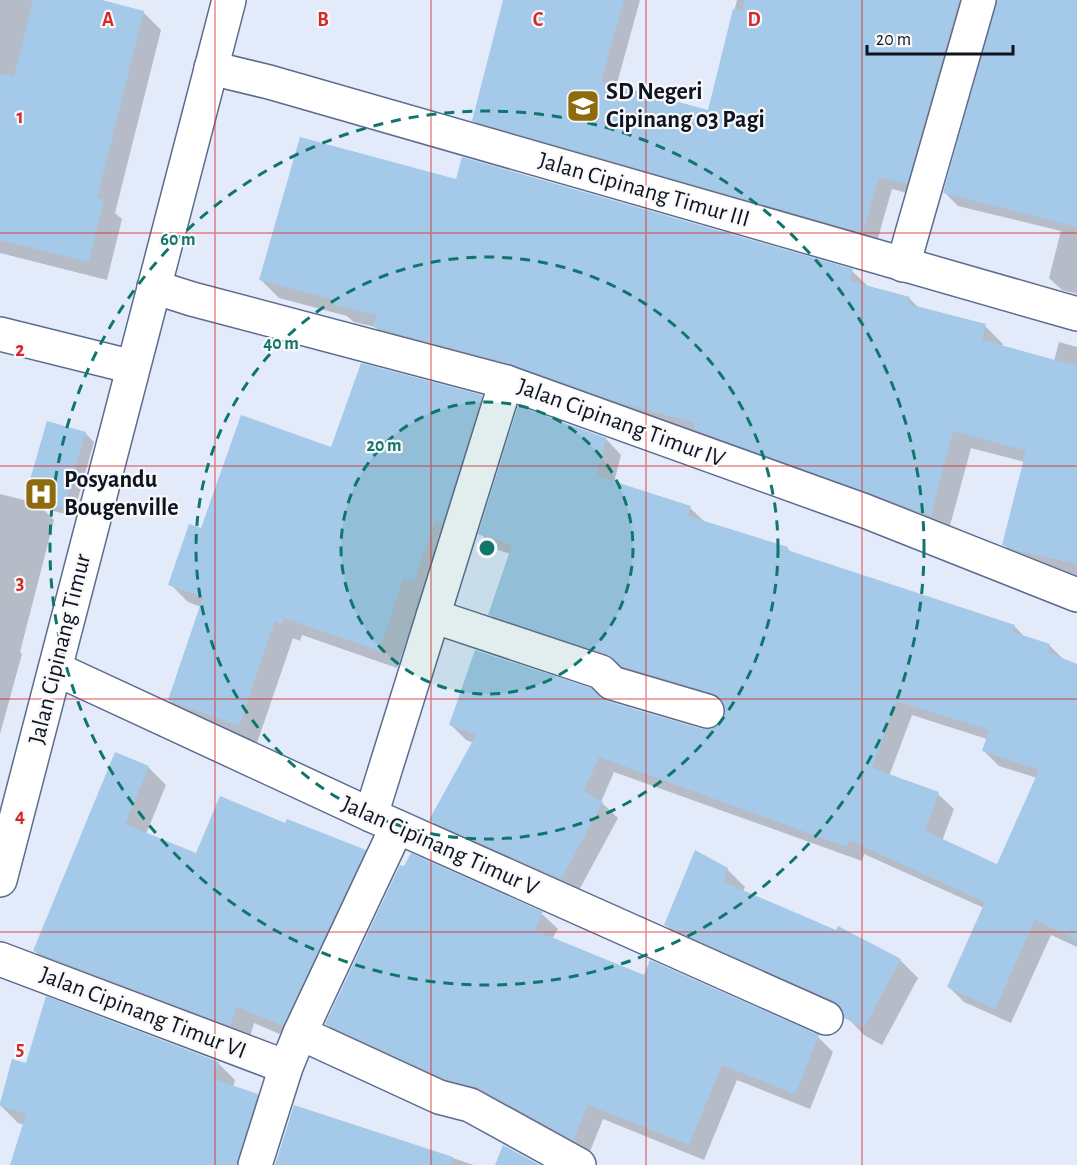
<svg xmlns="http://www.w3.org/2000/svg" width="1077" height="1165" viewBox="0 0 1077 1165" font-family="'Alegreya Sans',sans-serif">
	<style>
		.shadow { fill: #0003; fill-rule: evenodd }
		.building { fill: #a5c9e8; fill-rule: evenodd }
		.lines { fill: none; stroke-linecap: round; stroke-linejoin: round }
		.street-casing { stroke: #5b6c8e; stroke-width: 36 }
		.street { stroke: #fff; stroke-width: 33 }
		.grid { fill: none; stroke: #d62828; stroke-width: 1.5; stroke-opacity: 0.55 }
		.ring { fill: none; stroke: #0f766e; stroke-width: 3; stroke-dasharray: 10 8 }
		.labels { text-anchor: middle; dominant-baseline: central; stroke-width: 4.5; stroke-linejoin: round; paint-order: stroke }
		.poi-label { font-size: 24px; font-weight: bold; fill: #0e1421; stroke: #f8f8f8; text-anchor: start }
		.street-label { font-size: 24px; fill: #0e1421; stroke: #f8f8f8 }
		.grid-label { font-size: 20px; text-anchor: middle; font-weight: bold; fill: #d62828; stroke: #f8f8f8; stroke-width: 4.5; stroke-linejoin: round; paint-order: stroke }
		.centre { fill: #0f766e; stroke: #f8f8f8; stroke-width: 3 }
		.ring-label { font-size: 18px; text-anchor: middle; font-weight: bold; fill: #0f766e; stroke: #f8f8f8; stroke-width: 4.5; stroke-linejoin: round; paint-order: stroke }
	</style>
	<rect width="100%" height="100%" fill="#e3ebfb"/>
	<g class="shadow">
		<path d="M0 0H96L143 12 161 30 115 213 122 219 107 280 0 253Z"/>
		<path d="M506 0H640L616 87 709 112 737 0H978L919 196 892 189 876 245 486 133 473 120Z"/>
		<path d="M998 0H1077V294L1062 290 1049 278 1061 231 958 206 945 193Z"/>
		<path d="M457 180 852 271 870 288 909 298 919 308 985 326 1003 344 1002 347 1054 361 1059 342 1077 347V579L1021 563 1003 544 1025 462 971 448 948 533 393 345 375 327 354 322 347 316 279 298 261 280Z"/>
		<path d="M481 396 499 414 432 599 422 595 397 668 302 635 300 641 293 638 257 743 187 718 169 700 201 607 188 602 170 584 202 530 332 449Z"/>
		<path d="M85 433 94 442 73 516 42 508 54 520 20 652 22 654 0 734V494L32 502 27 497Z"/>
		<path d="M606 439 621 455 614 483 690 508 705 522 787 548 792 553 1014 626 1026 638 1049 645 1064 660 1077 666V947L1051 935 1011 1023 964 1002 949 987 984 908 864 854 862 861 614 772 601 802 618 818 577 894 446 835 431 820 473 743 466 740 451 725 606 702 701 730 711 731 720 726 727 716V707L639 681 624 669 505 630 490 614 511 554 495 549 480 533ZM912 715 987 739 983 750 999 766 1037 778 998 866 942 841 954 809 938 794 889 776Z"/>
		<path d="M148 767 166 785 146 834 197 855 286 825 365 851 382 869 300 1043 254 1023 248 1043 52 969 35 951Z"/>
		<path d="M412 855 542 914 558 929 552 939 645 977 818 1037 833 1052 810 1109 737 1080 704 1160 603 1119 589 1154 342 1039 327 1024Z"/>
		<path d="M727 869 745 887 743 892 900 960 918 978 882 1045 864 1035 845 1015 684 943 666 925Z"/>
		<path d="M218 1063 235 1080 233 1087 257 1095 274 1112 258 1165H12L24 1125 18 1123 1 1106 27 1065Z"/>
		<path d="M295 1107 474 1165H276Z"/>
	</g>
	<g class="building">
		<path d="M33 0H102L144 11 97 198 104 200 89 262 0 240V73L14 77Z"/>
		<path d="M503 0H624L601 81 708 110 733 9 743 11 744 0H959L907 184 879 177 863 233 472 121Z"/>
		<path d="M997 0H1077V227L943 193Z"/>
		<path d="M300 137 456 179 462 157 853 269 850 281 910 297 908 304 986 324 982 340 1077 366V564L1018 551 1002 545 1026 451 953 431 931 516 693 429 695 423 621 403 511 364 373 327 377 315 334 305 335 300 259 280Z"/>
		<path d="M361 363 482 395 443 523 435 520 414 582 404 578 379 651 284 618 282 624 275 621 239 726 168 700 203 597 168 585 189 524 201 528 241 415 331 447Z"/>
		<path d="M518 406 606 438 597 476 691 506 688 516 788 547 787 550 1015 625 1013 632 1050 644 1047 652 1077 664V940L1035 920 995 1009 947 987 985 902 849 840 847 847 599 757 584 791 603 802 561 879 429 820 476 735 449 725 475 650 591 688 607 701 702 729H711L719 725 725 716V707L721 699 712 693 622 666 607 654 488 615 512 545 478 534ZM896 701 989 730 982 751 1039 770 997 864 925 831 939 792 872 768Z"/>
		<path d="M47 421 86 432 64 508 25 497Z"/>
		<path d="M115 752 149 766 125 824 196 853 220 796 285 823 287 819 366 850 283 1026 237 1007 230 1026 33 951Z"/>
		<path d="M695 850 728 868 724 882 836 930 838 926 901 959 864 1028 844 1018 841 1008 834 1001 664 925Z"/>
		<path d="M411 853 543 912 534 930 644 975 650 960 819 1035 795 1094 722 1065 689 1145 588 1105 573 1140 479 1088 445 1079 325 1024 400 865 404 866Z"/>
		<path d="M46 996 219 1062 213 1079 258 1094 237 1165H10L26 1114 0 1106V1103L12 1059 26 1063Z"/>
		<path d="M294 1105 453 1157 452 1165H275Z"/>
		<path d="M503 1145 540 1165H495Z"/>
	</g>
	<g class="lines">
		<g class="street-casing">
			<g id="street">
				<path d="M211 68 269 82 1077 314"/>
				<path d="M903 265 979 0"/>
				<path d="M154 287 192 299 506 382 865 511 1077 595"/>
				<path d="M0 334 133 367"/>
				<path d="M433 616 601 672 612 683 707 711"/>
				<path d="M56 669 371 815 826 1018"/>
				<path d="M371 815 506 382"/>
				<path d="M0 880 229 0"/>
				<path d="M0 959 286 1067"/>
				<path d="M300 1033 439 1097 470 1105 579 1165"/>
				<path d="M255 1165 286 1067 300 1033 397 827"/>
			</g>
		</g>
		<use href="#street" class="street"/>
	</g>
	<path class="grid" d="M215 0V1165M431 0V1165M646 0V1165M862 0V1165M0 233H1077M0 466H1077M0 699H1077M0 932H1077"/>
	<circle cx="487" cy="548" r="146" fill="#0f766e" fill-opacity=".12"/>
	<g class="ring">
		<circle cx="487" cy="548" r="146"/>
		<circle cx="487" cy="548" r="291"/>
		<circle cx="487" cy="548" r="437"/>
	</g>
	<defs>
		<g id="school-square" transform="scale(1.725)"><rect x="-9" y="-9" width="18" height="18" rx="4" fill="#8e6b0f" stroke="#f8f8f8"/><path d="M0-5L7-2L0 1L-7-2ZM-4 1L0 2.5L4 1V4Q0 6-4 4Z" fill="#fff"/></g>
		<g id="hospital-square" transform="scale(1.725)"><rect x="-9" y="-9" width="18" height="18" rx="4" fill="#8e6b0f" stroke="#f8f8f8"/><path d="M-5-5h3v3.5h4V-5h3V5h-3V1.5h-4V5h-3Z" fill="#fff"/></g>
	</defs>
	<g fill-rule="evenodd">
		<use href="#school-square" x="583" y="106"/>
		<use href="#hospital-square" x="41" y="494"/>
	</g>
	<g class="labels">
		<g class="poi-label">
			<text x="606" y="92">SD Negeri<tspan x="606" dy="28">Cipinang 03 Pagi</tspan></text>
			<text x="64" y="480">Posyandu<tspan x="64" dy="28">Bougenville</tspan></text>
		</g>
		<g class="street-label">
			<text transform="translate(644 190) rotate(16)">Jalan Cipinang Timur III</text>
			<text transform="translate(621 423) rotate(20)">Jalan Cipinang Timur IV</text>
			<text transform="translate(60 649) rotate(-76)">Jalan Cipinang Timur</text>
			<text transform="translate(440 846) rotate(24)">Jalan Cipinang Timur V</text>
			<text transform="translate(143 1013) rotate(21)">Jalan Cipinang Timur VI</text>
		</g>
	</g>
	<g class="grid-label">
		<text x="108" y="26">A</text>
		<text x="323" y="26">B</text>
		<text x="538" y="26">C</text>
		<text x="754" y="26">D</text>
		<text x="20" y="123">1</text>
		<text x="20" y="356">2</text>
		<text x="20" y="589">3</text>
		<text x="20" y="822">4</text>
		<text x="20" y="1055">5</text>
	</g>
	<circle cx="487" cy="548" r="9" class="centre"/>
	<g class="ring-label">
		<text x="178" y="245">60 m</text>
		<text x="281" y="349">40 m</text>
		<text x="384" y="451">20 m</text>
	</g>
	<path d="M867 45v9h146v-9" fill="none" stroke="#0e1421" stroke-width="3"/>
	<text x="876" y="45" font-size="18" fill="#0e1421" stroke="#f8f8f8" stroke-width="4.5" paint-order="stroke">20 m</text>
</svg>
